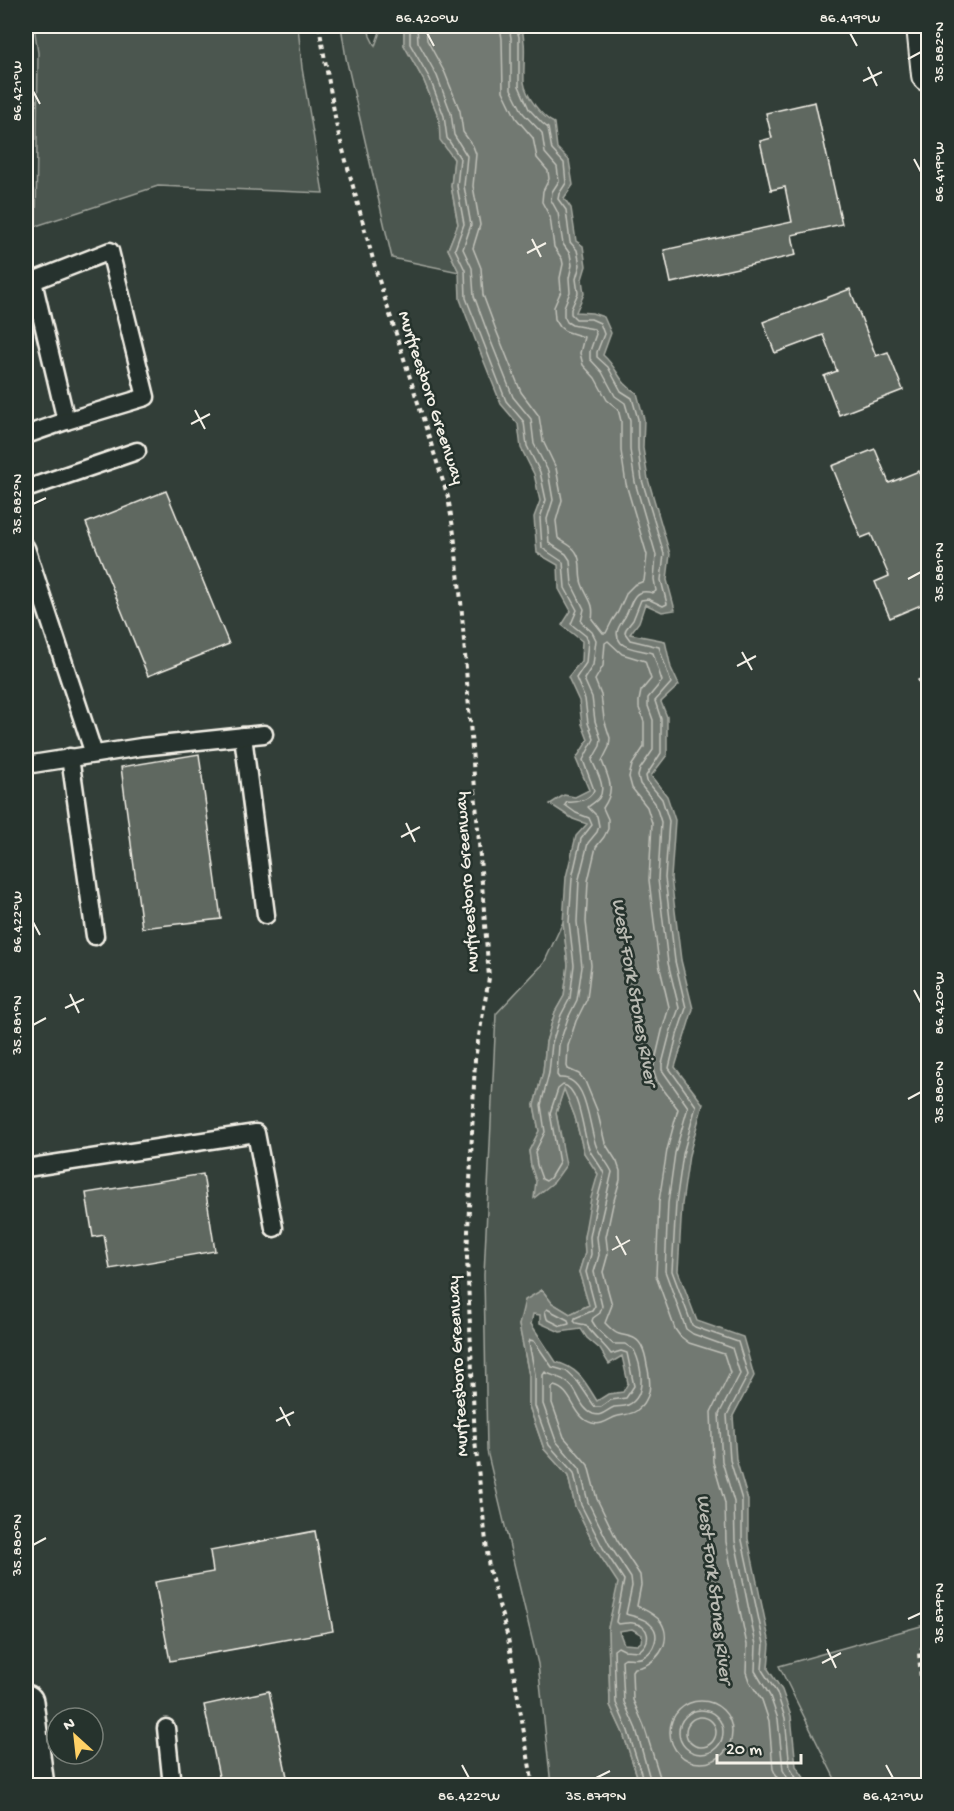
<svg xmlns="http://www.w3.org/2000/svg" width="954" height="1811" viewBox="0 0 954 1811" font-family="'Gochi Hand',sans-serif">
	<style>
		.green { fill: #4c564f; stroke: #a0a49c; stroke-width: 1.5 }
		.water { fill: #727972; stroke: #a6a9a1; stroke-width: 1.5; fill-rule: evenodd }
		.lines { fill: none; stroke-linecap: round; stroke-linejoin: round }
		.shore { stroke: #c0c1b9; stroke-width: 1.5 }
		.building { fill: #5f6861; stroke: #f4f1e8; stroke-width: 1.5 }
		.service-casing { stroke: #f4f1e8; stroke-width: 21 }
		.minor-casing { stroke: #f4f1e8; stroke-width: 36 }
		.secondary-casing { stroke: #f4f1e8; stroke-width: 38 }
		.path { stroke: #f4f1e8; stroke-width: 4; stroke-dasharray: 4.5 4.5; stroke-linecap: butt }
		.service { stroke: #26332d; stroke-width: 16 }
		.minor { stroke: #26332d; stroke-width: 32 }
		.secondary { stroke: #26332d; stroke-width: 33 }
		.ticks { fill: none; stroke: #f4f1e8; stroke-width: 2 }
		.labels { text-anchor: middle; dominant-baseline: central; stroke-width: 5; stroke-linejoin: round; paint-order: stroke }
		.street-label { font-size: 18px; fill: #f4f1e8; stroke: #26332d }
		.water-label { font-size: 20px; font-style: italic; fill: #babbb3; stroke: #26332d }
		.neatline { fill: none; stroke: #f4f1e8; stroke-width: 2 }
		.ticks-label { font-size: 15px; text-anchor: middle; fill: #f4f1e8 }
	</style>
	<rect width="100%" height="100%" fill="#323e38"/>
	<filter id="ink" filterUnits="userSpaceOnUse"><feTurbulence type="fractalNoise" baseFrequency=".0167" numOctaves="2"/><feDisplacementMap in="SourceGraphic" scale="12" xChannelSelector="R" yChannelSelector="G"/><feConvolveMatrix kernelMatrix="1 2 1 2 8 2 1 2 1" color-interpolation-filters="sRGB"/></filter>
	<g filter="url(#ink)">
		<g class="green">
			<path d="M34 26H298L302 68 323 193 158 186 36 226 38 53Z"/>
			<path d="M341 26H368L370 36 375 46 382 26H404V45L424 81 439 118 441 140 454 159 451 186 458 224 448 249 459 272 392 258 346 58Z"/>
			<path d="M563 922 568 965 564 996 555 1012 546 1042 543 1072 534 1105 539 1131 529 1151 531 1166 537 1181 535 1197 562 1141 556 1113 564 1088 575 1117 584 1153 598 1174 584 1237 585 1253 579 1272 589 1305 570 1314 552 1303 542 1290 519 1325 529 1375V1406L544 1449 568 1476 575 1506 597 1551 619 1583 608 1628 610 1705 623 1733 640 1785H551L538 1664 487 1451 484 1275 496 1014 544 963Z"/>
			<path d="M928 1624V1785H838L779 1666Z"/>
		</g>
		<path class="water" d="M404 26H521C527 44 523 63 524 82 526 97 542 117 554 123L557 148 569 160 573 185 564 198 571 208 576 241 583 246 586 266 582 279 584 294 576 312 592 313 604 317 611 333 603 355C619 369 618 383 637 393L644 419 643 448 648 479 670 554 667 580 675 610 662 612 645 604 639 622 630 634 665 641 671 668 679 685 661 702 667 717V755L651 776 667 796 675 820 671 878 681 960 693 1009 675 1067 703 1104 689 1155 682 1204 678 1271 697 1321 743 1337 754 1376 733 1416 736 1459 748 1500V1539L770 1644 768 1669 782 1690 791 1716 796 1766 809 1785H640L623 1733 610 1705 608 1628 618 1583 597 1551 575 1506 568 1476 544 1449 535 1423 529 1406V1375L519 1325 525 1300 542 1290 552 1303 570 1314 589 1305 579 1272 585 1253 584 1237 591 1198 598 1174 584 1153 575 1117 564 1089 556 1113 566 1165 554 1182 534 1198 536 1181 531 1166 529 1151 539 1131 534 1105 543 1072 546 1042 555 1012 564 996 568 965 563 922 566 877 576 836 587 824 573 819 550 804 564 795 575 797 589 790 576 759 588 740 582 724 579 701 568 677 581 661 582 641 562 625 571 611 559 589 558 565 537 553 534 517 540 501 534 474 521 448 518 424 501 404 475 339 460 299 459 272 448 249 458 224 451 186 454 159 440 140 439 118 424 81 404 45ZM533 1314 540 1315V1323L560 1332 581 1329 587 1338 600 1349 609 1364 622 1356 628 1383 623 1392 608 1394 597 1401C585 1382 579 1368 556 1362L531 1324ZM632 1629 642 1635 641 1642 637 1645 624 1644 619 1631Z"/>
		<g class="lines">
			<g class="shore">
				<path d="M410 26V44L430 79 444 116 447 138 460 158 457 186 464 224 455 249 465 270 466 298 481 336 506 401 524 422 527 446 540 472 546 500 540 518 542 548 563 562 565 588 577 610 571 624 586 636 588 641 586 663 576 678 585 699 588 723 594 739 583 760 594 790C590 800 577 803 567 802L565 805 576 813 589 818 592 825 581 839 572 878 569 922 574 965 570 998 561 1015 552 1043 549 1073 541 1105 545 1132 535 1152 537 1165 542 1179 546 1181 550 1178 559 1163 550 1113 558 1089 563 1085C580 1087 583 1135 589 1149 593 1158 601 1165 604 1174L597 1200 590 1237 591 1254 586 1272 595 1306 592 1311 575 1318 574 1321 576 1323 586 1325C593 1336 603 1343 611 1354L621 1351 627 1353 634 1386 626 1398 611 1400 601 1407H595L578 1382 566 1371 552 1367 534 1341 530 1340 529 1343 535 1374V1406L549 1445 574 1473 581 1505 603 1548 624 1580 616 1622 618 1624C623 1624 629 1622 633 1623 650 1626 652 1641 639 1651L624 1650 618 1647 614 1650 616 1703 628 1731 645 1786"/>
				<path d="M417 26 418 42 437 76 451 113 454 135 467 156 464 186 471 225 463 249 472 268 474 296 488 334 513 397 531 419 534 444 548 471 553 500 547 519 549 543 566 554 570 560 572 585 584 609 581 622 592 632 596 640 593 665 584 679 592 697 595 721 601 739 600 746 592 760C596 771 607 787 599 798 596 802 591 804 588 807L597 816 599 826 597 832 588 843 579 879 577 922 582 967 577 1000 568 1018 559 1045 557 1075 559 1078C589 1075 588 1128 597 1148 601 1156 608 1163 612 1172L597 1237 599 1255 594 1272 602 1306 600 1313 593 1318 592 1321 597 1329 613 1344H625L634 1350C641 1364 648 1396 628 1405 624 1407 619 1406 614 1407 606 1410 602 1417 593 1414 582 1410 579 1396 573 1388 565 1378 555 1377 545 1372L543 1375V1404L556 1441 580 1469 588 1502 609 1544 631 1578 632 1586 626 1614C634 1617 643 1617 651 1625 661 1634 654 1652 643 1657 638 1660 631 1658 625 1658L622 1660 624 1702 636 1729 652 1786"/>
				<path d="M426 26 427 40 445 73 460 111 463 132 473 146 476 154 473 186 480 225 473 248 481 268 483 295 496 330 521 392 539 416 543 441 556 468 562 500 556 521 558 538C564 543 572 545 576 552 583 562 578 574 582 584 587 599 595 602 592 619L603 633H606L612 621 618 612 627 592 634 585 644 581 647 555 626 484 621 451V421L618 409 607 400 595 378 583 365 580 353 584 337 565 331 560 327 555 319 554 307 561 291 560 278 563 264 562 259 554 247 550 217 542 202 543 191 549 179 548 171 537 158 533 138 516 118 503 91 502 39 500 26"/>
				<path d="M509 26 511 38V89L523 113 542 133 545 153 557 167 559 181 552 192 551 200 558 213 563 244 570 254 572 265 569 278 570 292 564 307V316L567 322 572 325 594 329 596 334 590 351V359L602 372 615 396 625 403 630 420V450L635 482 656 555 654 579 656 591 653 593C634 588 633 599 627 613 623 623 611 631 621 643 628 650 643 650 653 653L662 681 648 698V706L653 720V750L640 769 638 776 640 784 655 803 661 822 658 879 668 963 679 1008 670 1033 662 1064V1070L688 1107 675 1153 668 1203 665 1271 686 1329 693 1334 732 1348 740 1374 719 1414 722 1461 734 1502 735 1541 756 1645 755 1671 770 1696 778 1719 783 1770 792 1786"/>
				<path d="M516 26 519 37V86L529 109 542 123 548 128 552 150 564 163 566 183 559 194 558 199 566 210 570 242 577 250 580 265 576 279 578 293 571 309V314L576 319H591L600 323 604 334 597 352V357L608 367 621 391 632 398 638 419V449L642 480 664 554 661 580 667 604 663 606 648 599 641 600 633 620 626 629 625 633 630 640 659 647 671 683 655 701 661 719V753L646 776 647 781 662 799 669 821 665 878 675 961 686 1008 677 1035 669 1068 696 1106 683 1154 676 1203 672 1271 692 1325 695 1327 738 1342 748 1375 727 1415 730 1460 742 1500V1540L764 1644 762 1670 777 1693 785 1718 790 1768 801 1786"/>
				<path d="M547 1309 568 1320 569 1324 561 1326 547 1319 545 1311Z"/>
				<circle cx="701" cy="1732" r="31"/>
				<circle cx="701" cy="1732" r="22"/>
				<circle cx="701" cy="1732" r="15"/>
				<path d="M661 1786 660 1777 644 1726 633 1700 632 1671 634 1668C655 1667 674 1643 661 1622 655 1614 645 1610 637 1606L641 1585 640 1575 617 1540 597 1499 588 1465 564 1437 552 1403V1388L554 1386C573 1390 573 1418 592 1423 604 1426 609 1418 618 1416 625 1414 630 1415 636 1411 653 1399 651 1382 647 1365 646 1359 645 1352 642 1347 637 1336 629 1337 619 1334 614 1333 609 1327 605 1323L612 1305 603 1272 608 1254 606 1237 613 1204 620 1180V1171L617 1162 605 1143 597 1110 585 1081 579 1074 568 1069 567 1066 568 1046 576 1021 587 999 591 965 586 922 588 881 596 847 604 837 608 829V819L603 808C616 789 609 780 602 761L609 747 610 738 604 719 601 695 595 680 603 666 605 643 608 641 622 654 645 661 651 679 641 691 639 701V708L644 722V747L632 765 629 777 632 788 647 807 652 823 649 880 659 964 669 1007 662 1031 653 1069 657 1081 678 1109 667 1150 659 1201 656 1276 675 1329 680 1336 689 1343 724 1354 730 1373 711 1412 713 1462 725 1503 726 1542 747 1645 746 1672 749 1681 762 1700 769 1721 773 1769 781 1786"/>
			</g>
		</g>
		<g class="building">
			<path d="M815 102 842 224 792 235 796 255 671 283 664 250 792 222 785 187 771 190 760 141 772 138 766 113Z"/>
			<path d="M850 289 876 356 888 352 903 390 839 415 824 376 837 371 823 335 775 353 763 322Z"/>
			<path d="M875 449 889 483 919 471 928 495V602L890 618 875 582 889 576 871 534 861 538 832 466Z"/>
			<path d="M166 491 229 644 148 676 86 523Z"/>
			<path d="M928 675V703L918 680Z"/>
			<path d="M199 754 221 919 142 928 121 767Z"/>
			<path d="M203 1174 215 1251 110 1269 104 1235 93 1237 86 1193Z"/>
			<path d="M315 1531 333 1631 170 1661 155 1582 213 1572 210 1551Z"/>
			<path d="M269 1691 289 1786H221L204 1705Z"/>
		</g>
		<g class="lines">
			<g class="service-casing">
				<g id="service">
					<path d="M26 284 33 281 110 251 146 397 66 421 33 281"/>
					<path d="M26 435 66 421"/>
					<path d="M26 489 137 451"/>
					<path d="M26 548 94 754"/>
					<path d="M243 736 266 915"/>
					<path d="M70 757 95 936"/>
					<path d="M26 765 141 747 264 734"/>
					<path d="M26 1168 256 1133 274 1228"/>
					<path d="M166 1728 172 1786"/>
				</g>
			</g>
			<g class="minor-casing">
				<path id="minor" d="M923 26 928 75"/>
			</g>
			<g class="secondary-casing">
				<path id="secondary" d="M26 1702 37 1786"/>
			</g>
			<g class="path">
				<path d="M319 26 337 128 377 274 448 497 454 534 461 601 489 978 475 1059 467 1257 475 1441 489 1569 508 1638 533 1786"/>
				<path d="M928 1638 919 1653 928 1775"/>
			</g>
			<use href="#service" class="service"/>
			<use href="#minor" class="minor"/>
			<use href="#secondary" class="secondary"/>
		</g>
	</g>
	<path class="ticks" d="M427 33 434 46M850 33 857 46M908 59 921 52M868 67 877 86M863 81 882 72M33 91 40 104M914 159 921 172M532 239 541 257M527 253 546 243M195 410 205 429M191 424 210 414M33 504 46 498M908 579 921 572M742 652 752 670M737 666 756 656M406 823 415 842M401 837 420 827M33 922 40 935M914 990 921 1003M70 994 79 1013M65 1008 84 999M33 1025 46 1018M908 1099 921 1092M616 1236 626 1255M612 1250 630 1240M280 1407 290 1426M276 1421 294 1412M33 1545 46 1538M908 1619 921 1613M827 1649 836 1668M822 1663 841 1653M462 1765 469 1778M886 1765 893 1778M596 1778 610 1771"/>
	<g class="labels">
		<g class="street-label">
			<text transform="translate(430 398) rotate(72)">Murfreesboro Greenway</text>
			<text transform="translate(468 882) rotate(-94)">Murfreesboro Greenway</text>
			<text transform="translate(459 1366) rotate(-93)">Murfreesboro Greenway</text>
		</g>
		<g class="water-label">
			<text transform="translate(633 992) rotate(80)">West Fork Stones River</text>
			<text transform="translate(713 1589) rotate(83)">West Fork Stones River</text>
		</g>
	</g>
	<rect width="954" height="1811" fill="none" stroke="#26332d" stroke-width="66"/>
	<g transform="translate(75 1736) rotate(333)"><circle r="28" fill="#26332d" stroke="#787f78" stroke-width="1.5"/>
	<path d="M0-4.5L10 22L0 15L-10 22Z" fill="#ffd166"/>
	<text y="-9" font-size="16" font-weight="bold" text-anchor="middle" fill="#f4f1e8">N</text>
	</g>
	<path d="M717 1754v9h84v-9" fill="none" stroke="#f4f1e8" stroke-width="3"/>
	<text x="726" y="1754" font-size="18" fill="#f4f1e8" stroke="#26332d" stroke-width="4.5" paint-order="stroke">20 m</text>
	<rect x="33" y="33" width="888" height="1745" class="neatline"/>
	<g class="ticks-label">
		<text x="427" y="22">86.420°W</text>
		<text x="850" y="22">86.419°W</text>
		<text transform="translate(938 52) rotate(-90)" y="5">35.882°N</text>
		<text transform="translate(16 91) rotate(-90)" y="5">86.421°W</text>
		<text transform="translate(938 172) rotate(-90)" y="5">86.419°W</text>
		<text transform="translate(16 504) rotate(-90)" y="5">35.882°N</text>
		<text transform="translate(938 572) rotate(-90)" y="5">35.881°N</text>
		<text transform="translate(16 922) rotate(-90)" y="5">86.422°W</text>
		<text transform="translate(938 1003) rotate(-90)" y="5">86.420°W</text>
		<text transform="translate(16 1025) rotate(-90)" y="5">35.881°N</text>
		<text transform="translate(938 1092) rotate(-90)" y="5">35.880°N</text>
		<text transform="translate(16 1545) rotate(-90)" y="5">35.880°N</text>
		<text transform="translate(938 1613) rotate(-90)" y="5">35.879°N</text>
		<text x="469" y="1800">86.422°W</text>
		<text x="596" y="1800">35.879°N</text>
		<text x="893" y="1800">86.421°W</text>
	</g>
</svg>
